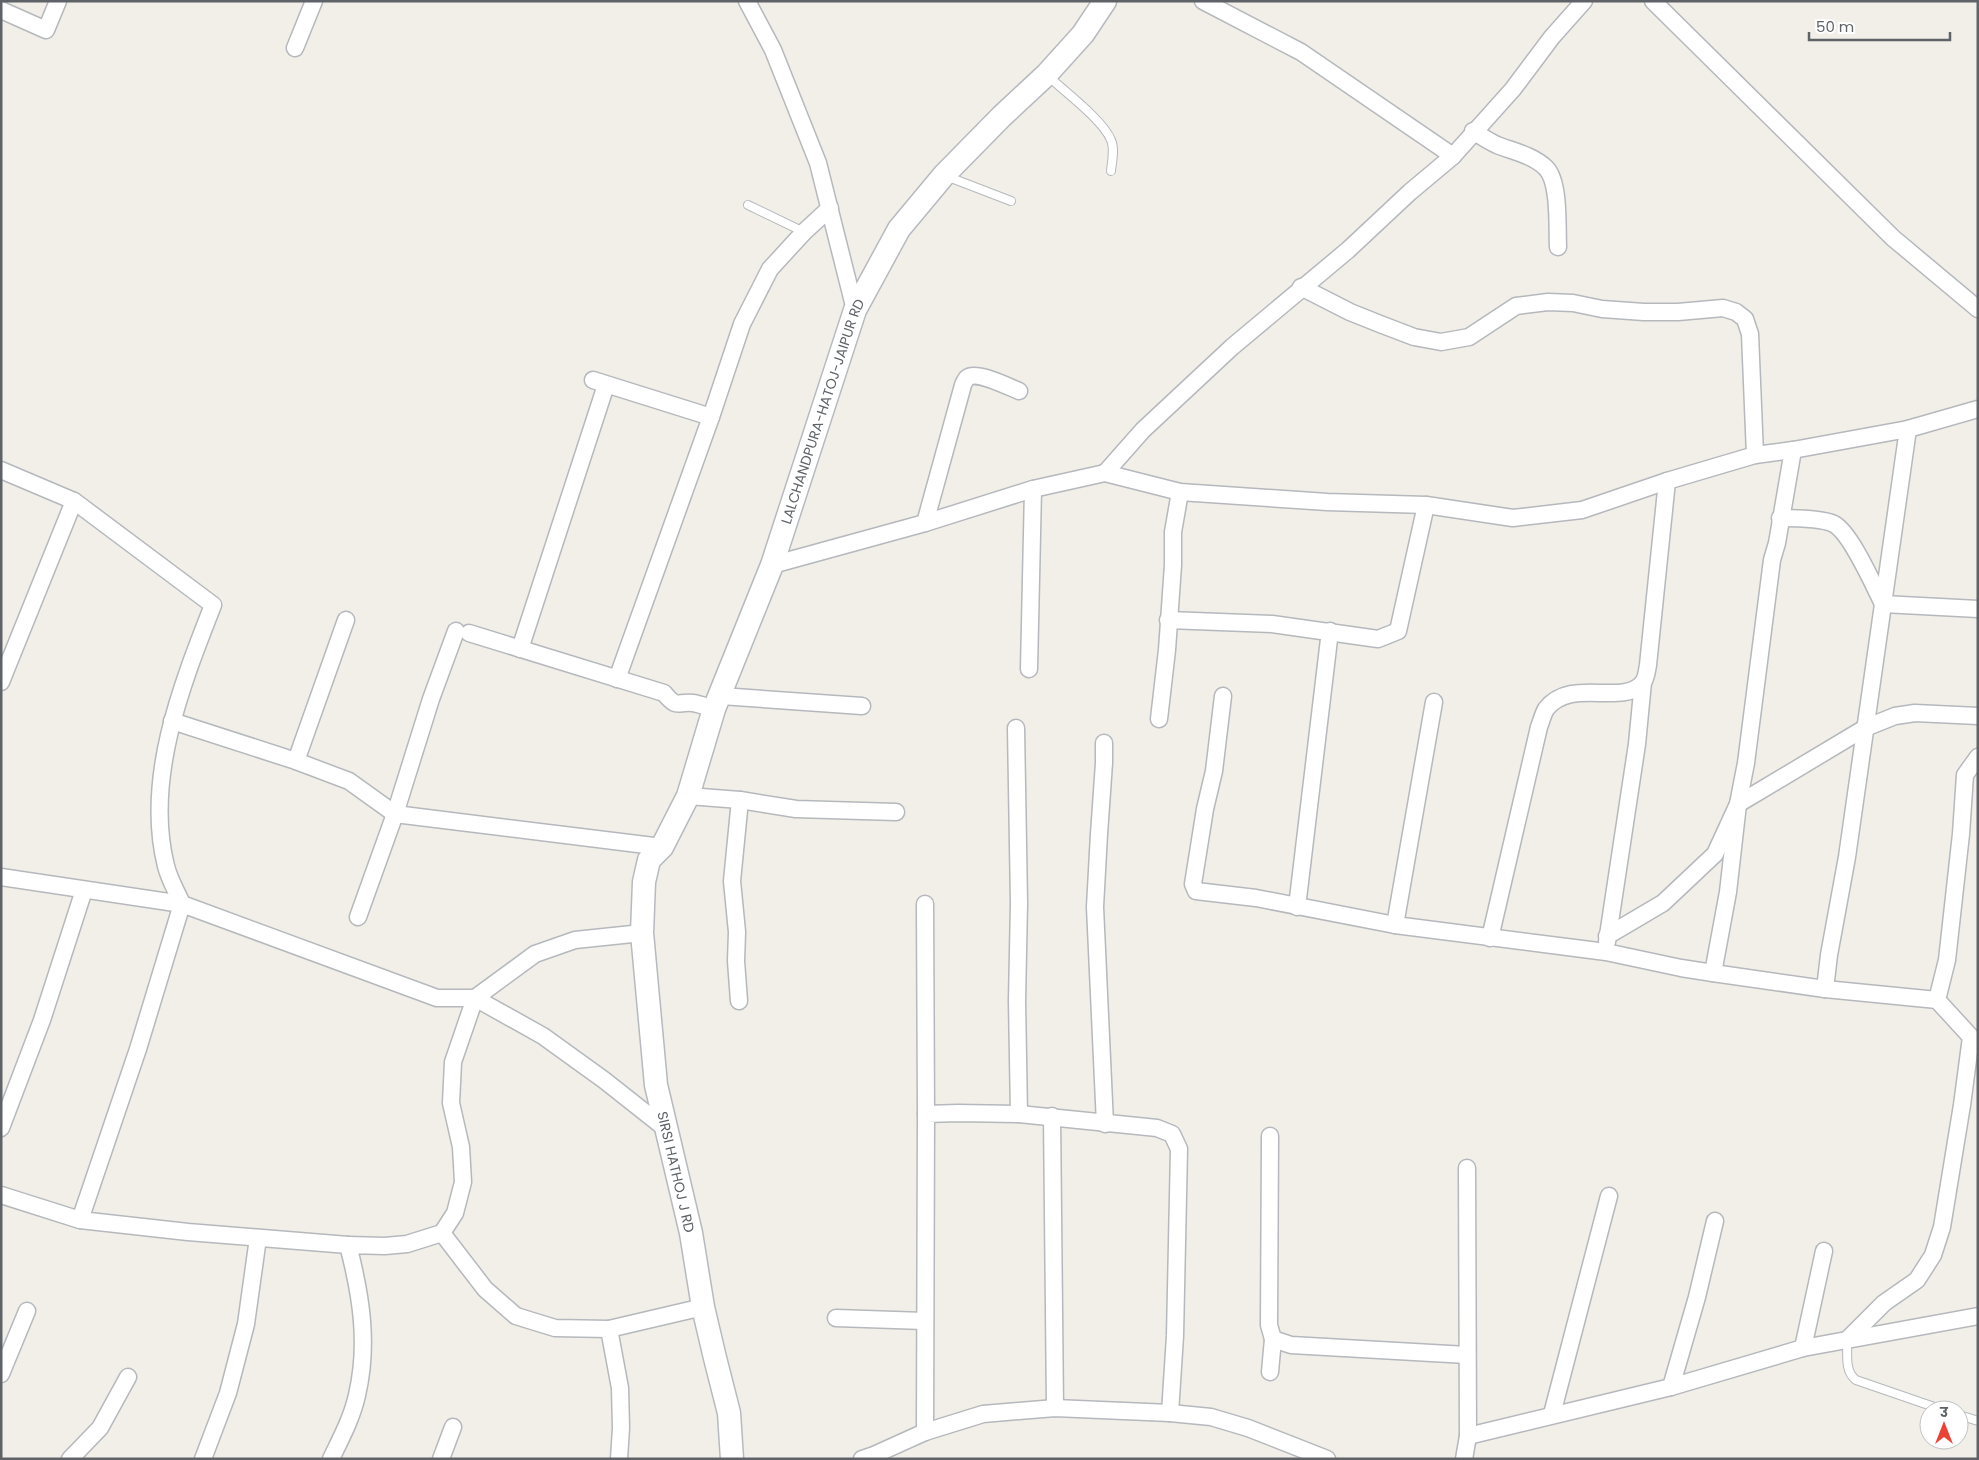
<svg xmlns="http://www.w3.org/2000/svg" width="1979" height="1460" viewBox="0 0 1979 1460" font-family="Poppins,'Noto Sans Devanagari',sans-serif">
	<style>
		.lines { fill: none; stroke-linecap: round; stroke-linejoin: round }
		.lane-casing { stroke: #b5b8bc; stroke-width: 10 }
		.street-casing { stroke: #b5b8bc; stroke-width: 19 }
		.secondary-casing { stroke: #b6babf; stroke-width: 25 }
		.lane { stroke: #fff; stroke-width: 8 }
		.street { stroke: #fff; stroke-width: 16 }
		.secondary { stroke: #fff; stroke-width: 22 }
		.labels { text-anchor: middle; dominant-baseline: central; stroke-width: 4; stroke-linejoin: round; paint-order: stroke }
		.street-label { font-size: 14px; fill: #5f6368; stroke: #fff }
	</style>
	<rect width="100%" height="100%" fill="#f1efe8"/>
	<g class="lines">
		<g class="lane-casing">
			<g id="lane">
				<path d="M1048 76C1064 91 1103 120 1111 140 1115 149 1112 161 1111 171"/>
				<path d="M946 176 1011 201"/>
				<path d="M748 205 804 232"/>
				<path d="M1847 1340C1848 1354 1844 1371 1856 1380L1943 1410"/>
				<path d="M1959 1415 1978 1421"/>
			</g>
		</g>
		<g class="street-casing">
			<g id="street">
				<path d="M747 1 773 50 818 163 855 310"/>
				<path d="M1203 1 1301 52 1453 156"/>
				<path d="M1653 1 1893 238 1978 309"/>
				<path d="M1 10 46 30 58 1"/>
				<path d="M295 48 314 1"/>
				<path d="M1473 131C1481 136 1488 141 1497 145 1512 151 1533 155 1546 168 1560 182 1557 228 1558 247"/>
				<path d="M1301 287 1350 312 1380 324 1414 337 1441 342 1469 337 1516 306 1548 302 1573 303 1602 309 1644 312H1678L1723 308 1736 312 1745 319 1750 334 1755 455"/>
				<path d="M593 380 711 417"/>
				<path d="M1 470 74 501 213 605C182 684 144 779 166 866 169 879 177 892 182 904"/>
				<path d="M1105 473 1143 430 1232 347 1348 250 1410 192 1453 156 1513 89 1552 37 1584 1"/>
				<path d="M1780 518C1794 518 1822 518 1834 524 1851 533 1874 586 1883 604L1978 609"/>
				<path d="M925 523 963 385C963 384 966 379 967 378 976 370 1009 387 1019 391"/>
				<path d="M772 565 925 523 1033 489 1105 473 1180 492 1327 502 1426 505 1513 518 1582 510 1667 481 1755 455 1793 450 1908 429 1978 409"/>
				<path d="M1168 620 1272 624 1378 639 1398 631 1426 505"/>
				<path d="M469 633 664 693C678 710 677 701 693 703 700 704 707 707 714 709"/>
				<path d="M520 649 606 385"/>
				<path d="M1029 669 1033 489"/>
				<path d="M617 679 711 417 742 324 770 269 804 232 830 208"/>
				<path d="M1 682 74 501"/>
				<path d="M721 696 862 706"/>
				<path d="M1223 696 1214 771 1205 809 1193 884 1196 891 1256 898 1395 925 1606 952 1681 968 1713 973 1825 989 1937 1000 1971 1037 1962 1105 1942 1227 1933 1255 1917 1280 1884 1303 1847 1340"/>
				<path d="M1159 719 1167 650 1173 565V532L1180 492"/>
				<path d="M172 721 296 761 349 781 395 814 662 847"/>
				<path d="M1016 728 1019 903 1017 1001 1019 1114"/>
				<path d="M1104 743V763L1099 834 1095 907 1105 1124"/>
				<path d="M296 761 346 620"/>
				<path d="M688 796 740 800 796 809 896 812"/>
				<path d="M1 877 182 904"/>
				<path d="M925 904 926 1114"/>
				<path d="M1297 907 1330 631"/>
				<path d="M358 917 395 814 431 699 456 631"/>
				<path d="M1395 925 1434 702"/>
				<path d="M1607 936 1663 903 1715 854 1738 804 1865 728 1895 716 1915 713 1978 716"/>
				<path d="M1490 938 1539 727C1541 722 1543 714 1546 709 1571 677 1620 706 1642 684 1646 680 1647 671 1648 665L1667 481"/>
				<path d="M1607 942 1637 744 1643 682"/>
				<path d="M1713 973 1728 892 1738 804 1746 763 1772 560 1777 543 1793 450"/>
				<path d="M1825 989 1829 955 1847 857 1908 429"/>
				<path d="M1937 1000 1947 960 1961 834 1965 775 1978 757"/>
				<path d="M739 1001 736 961 737 932 732 881 740 800"/>
				<path d="M1052 1116 1055 1408"/>
				<path d="M1 1128 42 1020 84 890"/>
				<path d="M1270 1136 1269 1325 1273 1339 1291 1345 1467 1355"/>
				<path d="M1 1195 80 1220"/>
				<path d="M442 1233 485 1289 516 1316 555 1328 609 1329 620 1388 621 1428 619 1459"/>
				<path d="M348 1245 188 1232 80 1220 138 1049 182 904 437 998H475L535 954 575 940 642 933"/>
				<path d="M836 1318 924 1321"/>
				<path d="M609 1329 703 1307"/>
				<path d="M1803 1348 1824 1251"/>
				<path d="M1270 1372 1273 1339"/>
				<path d="M1 1374 27 1311"/>
				<path d="M1671 1387 1697 1297 1715 1221"/>
				<path d="M1552 1414 1609 1196"/>
				<path d="M925 1432 926 1114 958 1113 1019 1114 1157 1128 1172 1134 1179 1149 1175 1336 1170 1413"/>
				<path d="M1468 1436 1671 1387 1803 1348 1978 1316"/>
				<path d="M70 1459 100 1428 128 1377"/>
				<path d="M203 1459 228 1393 246 1324 258 1238"/>
				<path d="M331 1459C341 1438 352 1418 357 1395 369 1344 361 1295 348 1245L385 1246 407 1244 442 1233 455 1213 463 1182 461 1147 451 1103 453 1062 475 998 543 1036 604 1080 666 1129"/>
				<path d="M441 1459 453 1427"/>
				<path d="M862 1459 874 1455 925 1432 983 1414 1055 1408 1170 1413 1211 1417 1248 1428 1327 1459"/>
				<path d="M1464 1459 1468 1436 1467 1168"/>
			</g>
		</g>
		<g class="secondary-casing">
			<g id="secondary">
				<path id="s1" d="M732 1459 729 1413 715 1358 703 1307 691 1233 656 1085 642 933 644 882 649 860 662 847 688 796 714 709 772 565 855 310 899 229 944 175 1002 116 1046 75 1083 34 1105 1"/>
			</g>
		</g>
		<use href="#lane" class="lane"/>
		<use href="#street" class="street"/>
		<use href="#secondary" class="secondary"/>
	</g>
	<g class="labels">
		<g class="street-label">
			<text stroke="none"><textPath href="#s1" startOffset="1092">LALCHANDPURA-HATOJ-JAIPUR RD</textPath></text>
			<text transform="translate(676 1172) rotate(77)">SIRSI HATHOJ J RD</text>
		</g>
	</g>
	<rect width="1979" height="1460" fill="none" stroke="#5f6368" stroke-width="5"/>
	<g transform="translate(1944 1425)"><circle r="24" fill="#ffffff" stroke="#bfc1c3"/>
	<path d="M0-4L9 19L0 12L-9 19Z" fill="#ea4335"/>
	<text y="-8" font-size="14" font-weight="bold" text-anchor="middle" fill="#5f6368">उ</text>
	</g>
	<path d="M1809 32v8h141v-8" fill="none" stroke="#5f6368" stroke-width="2.5"/>
	<text x="1816" y="32" font-size="15" fill="#5f6368" stroke="#ffffff" stroke-width="4" paint-order="stroke">50 m</text>
</svg>
